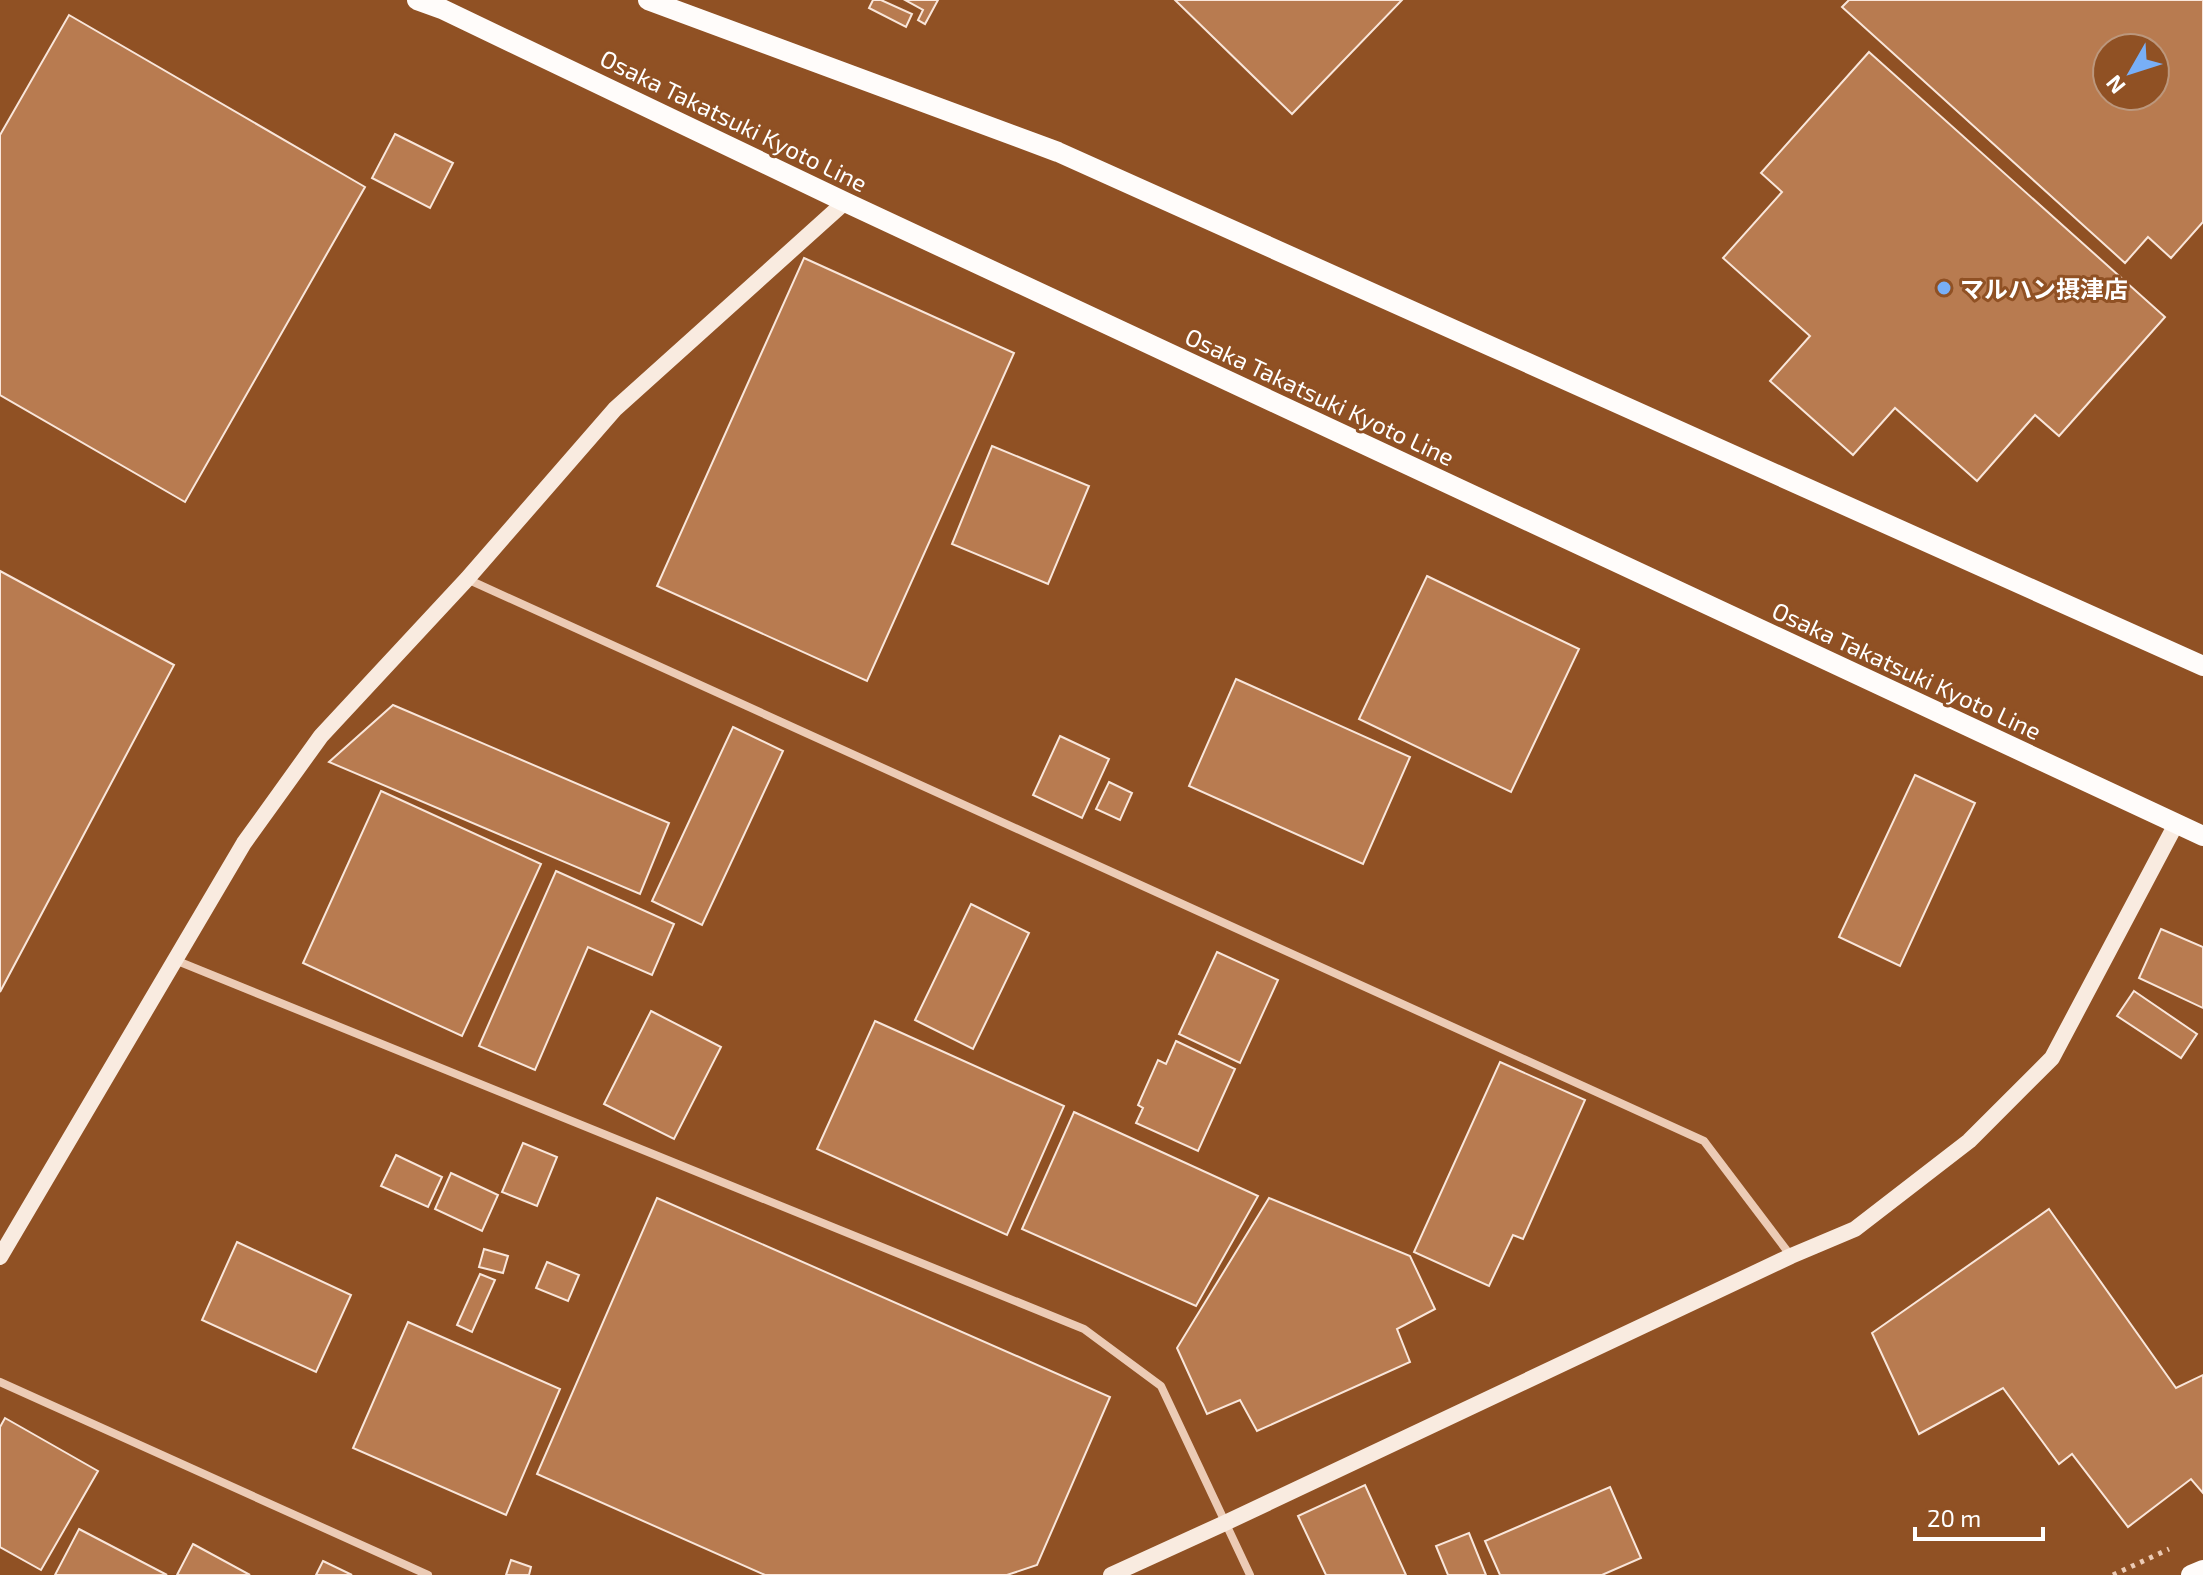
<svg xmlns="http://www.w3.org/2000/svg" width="2203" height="1575" viewBox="0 0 2203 1575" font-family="'Exo 2','Noto Sans JP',sans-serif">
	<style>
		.building { fill: #b87b50; stroke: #f9e6da; stroke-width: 2; fill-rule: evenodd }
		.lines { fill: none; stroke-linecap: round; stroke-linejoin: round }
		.path { stroke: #eccbb5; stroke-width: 5; stroke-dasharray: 4 6; stroke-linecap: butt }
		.street { stroke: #eccbb5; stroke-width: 8 }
		.secondary { stroke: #f9ebe0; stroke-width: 16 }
		.primary { stroke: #fffcfa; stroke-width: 20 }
		.poi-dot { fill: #78aff7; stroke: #905124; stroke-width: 3 }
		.labels { text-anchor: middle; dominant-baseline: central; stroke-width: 6; stroke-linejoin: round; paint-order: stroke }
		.street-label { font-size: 24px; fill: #fff; stroke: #905124 }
		.poi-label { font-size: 24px; font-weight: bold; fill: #fff; stroke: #905124; text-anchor: start }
	</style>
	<rect width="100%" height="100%" fill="#905124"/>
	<g class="building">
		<path d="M873 0H881L912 14 906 27 869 8Z"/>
		<path d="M905 0H938L925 24 918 20 923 10Z"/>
		<path d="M1175 0H1402L1292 114Z"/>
		<path d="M1849 0H2203V222L2171 258 2148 237 2125 263 1842 7ZM2107 48H2155V96H2107Z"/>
		<path d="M69 15 365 187 185 502 0 395V135Z"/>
		<path d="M1869 52 2165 317 2059 436 2035 415 1977 481 1895 408 1853 455 1770 381 1810 336 1723 258 1782 192 1761 173Z"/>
		<path d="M395 134 453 163 430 208 372 178Z"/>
		<path d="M804 258 1014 353 867 681 657 586Z"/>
		<path d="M992 446 1089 486 1048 584 952 544Z"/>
		<path d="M0 571 174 665 0 992Z"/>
		<path d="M1427 576 1579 649 1511 792 1359 719Z"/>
		<path d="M1236 679 1410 757 1363 864 1189 786Z"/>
		<path d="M393 705 669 823 640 894 329 762Z"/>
		<path d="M733 727 783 751 702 925 652 901Z"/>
		<path d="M1060 736 1109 759 1082 818 1033 795Z"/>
		<path d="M1915 775 1975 803 1900 966 1839 937Z"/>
		<path d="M1109 782 1132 793 1120 820 1096 809Z"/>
		<path d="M381 791 541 864 462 1036 303 963Z"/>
		<path d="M556 871 674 924 652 975 588 947 535 1070 479 1046Z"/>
		<path d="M971 904 1029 933 973 1049 915 1020Z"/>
		<path d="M2161 929 2203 947V1008L2139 978Z"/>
		<path d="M1217 952 1278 980 1240 1063 1179 1034Z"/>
		<path d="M2134 991 2197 1034 2181 1058 2117 1016Z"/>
		<path d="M651 1011 721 1047 674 1139 604 1104Z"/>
		<path d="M875 1021 1064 1106 1007 1235 817 1149Z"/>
		<path d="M1176 1041 1235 1069 1198 1151 1136 1123 1143 1108 1138 1105 1158 1060 1166 1064Z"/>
		<path d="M1500 1062 1585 1100 1523 1239 1513 1235 1489 1286 1414 1252Z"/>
		<path d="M1074 1112 1258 1196 1196 1306 1022 1229Z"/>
		<path d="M523 1143 557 1157 537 1206 502 1192Z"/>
		<path d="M396 1155 442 1177 428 1207 381 1186Z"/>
		<path d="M451 1173 498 1195 482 1231 435 1209Z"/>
		<path d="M657 1198 1110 1397 1037 1565 1007 1575H765L537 1474Z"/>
		<path d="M1269 1198 1410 1256 1435 1309 1397 1329 1410 1362 1257 1431 1240 1400 1207 1414 1177 1348Z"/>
		<path d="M2049 1209 2176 1388 2203 1375V1493L2191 1479 2128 1527 2072 1454 2059 1464 2003 1388 1919 1434 1872 1333Z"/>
		<path d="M237 1242 351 1295 316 1372 202 1320Z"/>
		<path d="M484 1249 508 1256 503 1273 479 1267Z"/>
		<path d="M547 1262 579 1275 568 1301 536 1288Z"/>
		<path d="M480 1274 495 1280 472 1332 457 1325Z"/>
		<path d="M408 1322 560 1389 506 1515 353 1448Z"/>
		<path d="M5 1418 98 1471 41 1570 0 1547V1427Z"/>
		<path d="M1365 1485 1406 1575H1326L1298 1516Z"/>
		<path d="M1610 1487 1641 1558 1602 1575H1500L1485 1541Z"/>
		<path d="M79 1529 167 1575H55Z"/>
		<path d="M1469 1533 1486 1575H1448L1436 1546Z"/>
		<path d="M193 1544 250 1575H177Z"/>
		<path d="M511 1560 531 1567 529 1575H506Z"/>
		<path d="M323 1561 352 1575H316Z"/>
	</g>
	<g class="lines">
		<path class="path" d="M2113 1575 2169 1549"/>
		<g class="street">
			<path d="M467 579 1704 1141 1791 1256"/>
			<path d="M175 960 1084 1329 1161 1386 1250 1575"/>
			<path d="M0 1382 428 1575"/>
		</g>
		<g class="secondary">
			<path d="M0 1257 244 843 321 736 467 579 615 409 845 202"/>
			<path d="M1111 1575 1225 1523 1791 1256 1855 1229 1969 1141 2052 1058 2176 824"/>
		</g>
		<g class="primary">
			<path d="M417 0 442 9 845 202 2203 836"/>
			<path d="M648 0 1058 152 2203 666"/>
			<path d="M2191 1575 2203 1570"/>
		</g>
	</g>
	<circle class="poi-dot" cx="1944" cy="288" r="8"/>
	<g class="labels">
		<g class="street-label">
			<text transform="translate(734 120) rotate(26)">Osaka Takatsuki Kyoto Line</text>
			<text transform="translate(1320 396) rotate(25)">Osaka Takatsuki Kyoto Line</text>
			<text transform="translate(1907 670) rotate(25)">Osaka Takatsuki Kyoto Line</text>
		</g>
		<g class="poi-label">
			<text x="1960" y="288">マルハン摂津店</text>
		</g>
	</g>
	<g transform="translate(2131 72) rotate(231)"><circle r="38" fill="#905124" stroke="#bc977c" stroke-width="2"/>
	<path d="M0-6L14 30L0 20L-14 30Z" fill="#78aff7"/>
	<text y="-12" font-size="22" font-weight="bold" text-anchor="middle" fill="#ffffff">N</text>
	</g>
	<path d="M1915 1527v12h128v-12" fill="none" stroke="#ffffff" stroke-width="4"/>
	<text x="1927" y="1527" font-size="24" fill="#ffffff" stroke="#905124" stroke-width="6" paint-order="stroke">20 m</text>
</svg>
